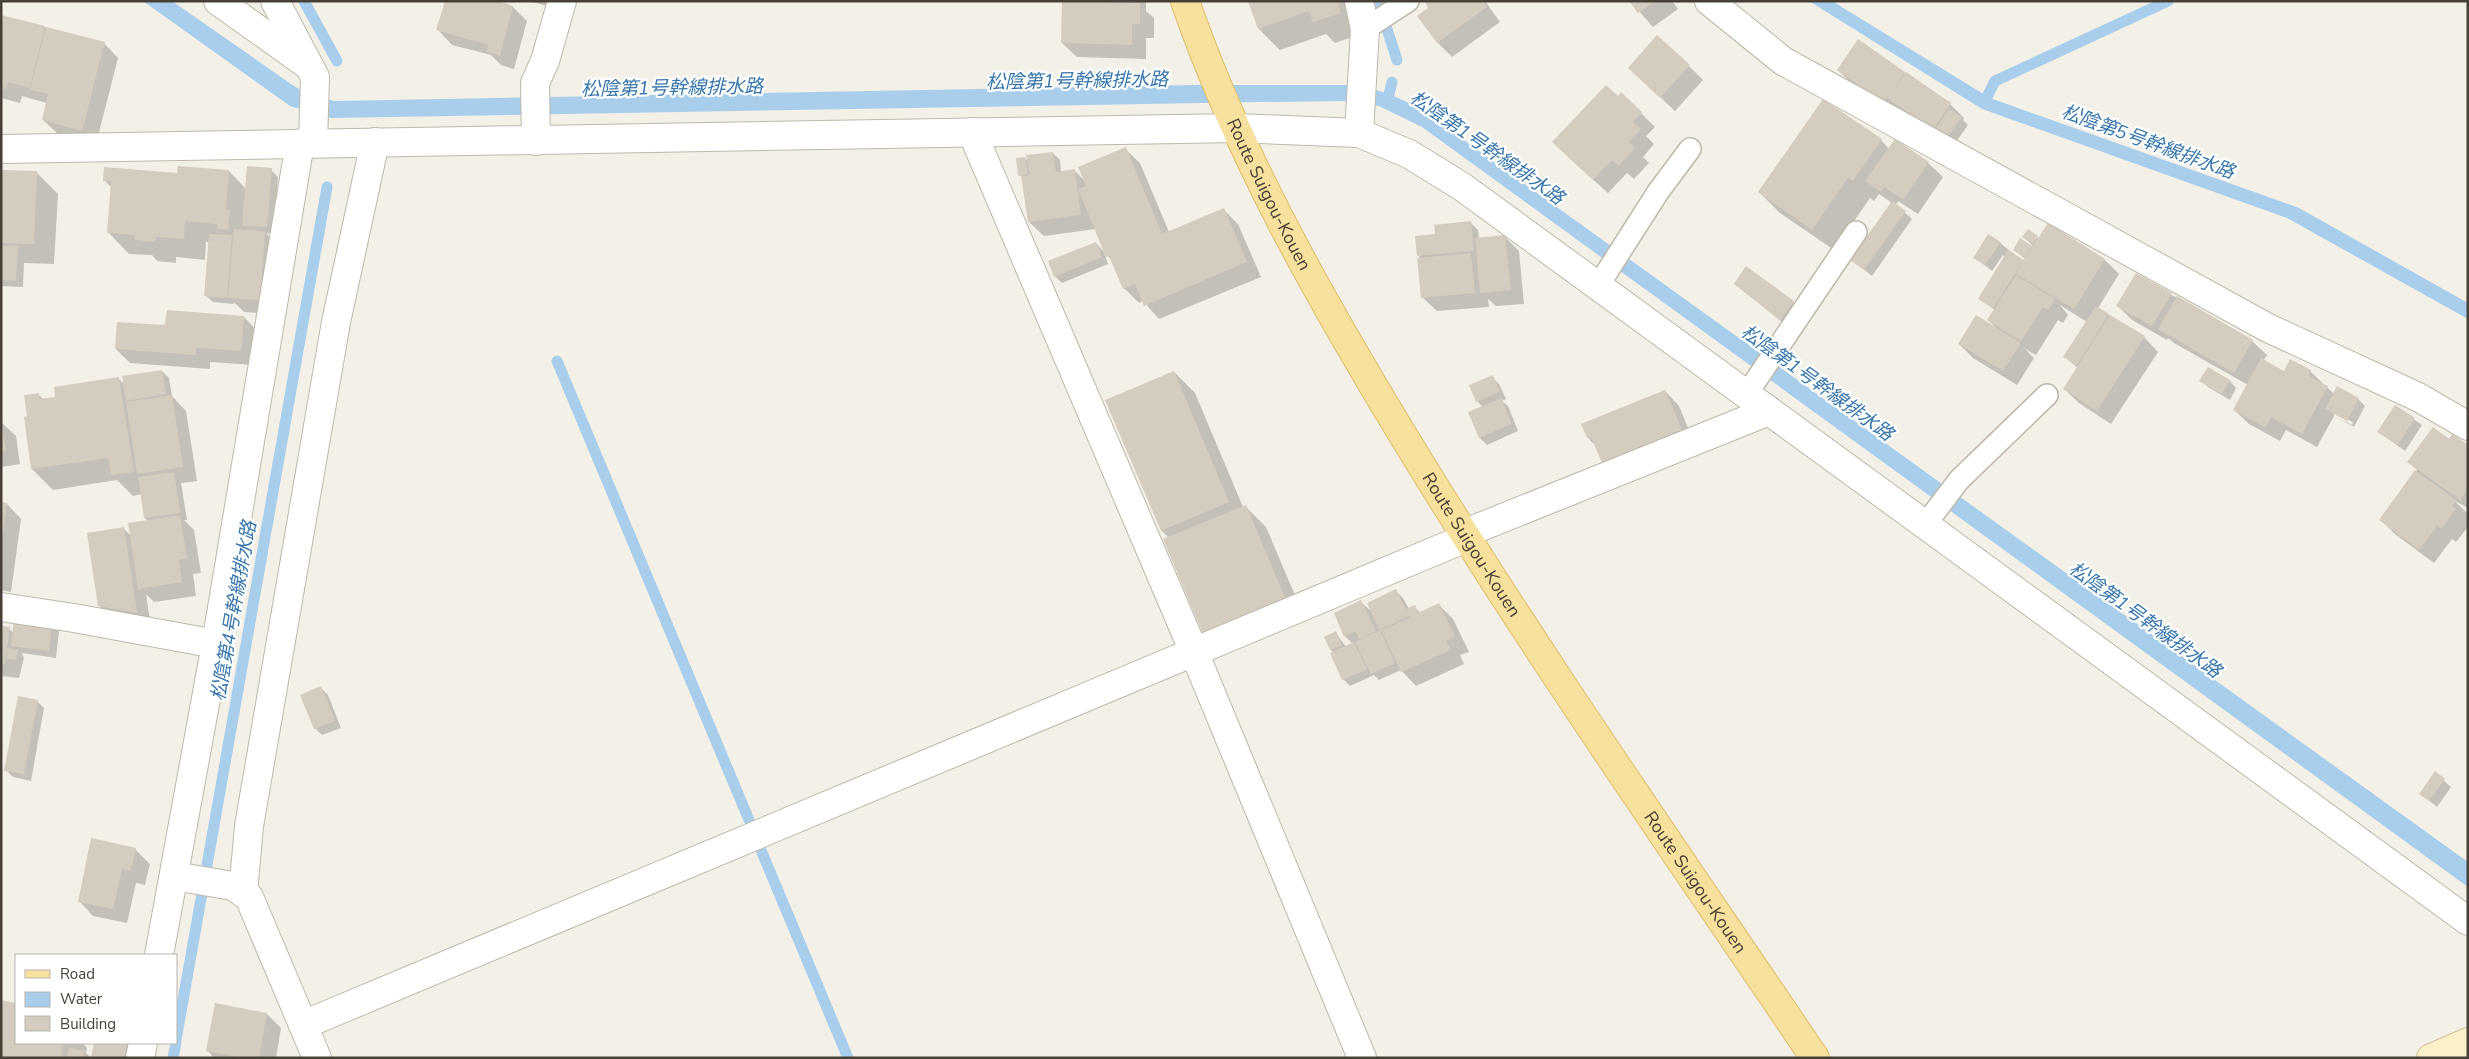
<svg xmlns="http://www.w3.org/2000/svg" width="2469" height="1059" viewBox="0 0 2469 1059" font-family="'Nunito Sans','Noto Sans JP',sans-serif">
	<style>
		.water { fill: #a8ceec }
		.shadow { fill: #0003; fill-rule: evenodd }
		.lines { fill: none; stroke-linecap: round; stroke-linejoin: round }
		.stream { stroke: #a8ceec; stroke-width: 11 }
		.building { fill: #d4ccbe }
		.lane-casing { stroke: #beb8ab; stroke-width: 24 }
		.street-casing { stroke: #beb8ab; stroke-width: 30 }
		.secondary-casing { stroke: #d0c49a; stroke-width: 30 }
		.primary-casing { stroke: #ddbe6c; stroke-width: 30 }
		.lane { stroke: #fff; stroke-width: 21 }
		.street { stroke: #fff; stroke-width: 28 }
		.secondary { stroke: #fbf1c9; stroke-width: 28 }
		.primary { stroke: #f8e19c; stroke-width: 28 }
		.labels { text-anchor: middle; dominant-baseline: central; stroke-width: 4.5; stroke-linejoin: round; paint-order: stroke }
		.street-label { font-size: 18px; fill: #464037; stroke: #fff }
		.water-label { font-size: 19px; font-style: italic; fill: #3676ab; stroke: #fff }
	</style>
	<rect width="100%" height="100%" fill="#f3f0e8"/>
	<g class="water">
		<path d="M143 1H172L291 84 307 94 334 101 1194 85H1349C1382 89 1406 99 1433 118L2468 862V887L1422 127 1379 106 1349 101 1259 102 331 118 290 106Z"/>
		<path d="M1809 1H1832L1990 98 2299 208 2468 303V319L2287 218 1982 109Z"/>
	</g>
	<g class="shadow">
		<path d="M446 1H498L513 7 527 21 514 69 501 65 491 55 452 45 438 30Z"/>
		<path d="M529 1H570L568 12Z"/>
		<path d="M1063 1H1146V11L1154 18V38H1146V59L1077 57 1062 43Z"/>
		<path d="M1249 1H1361V34L1335 43 1326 34 1280 50 1259 29Z"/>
		<path d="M1440 1H1485L1500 22 1452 57 1438 43 1419 17Z"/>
		<path d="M1630 1H1672L1678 9 1653 27Z"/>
		<path d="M1 21 44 27 104 43 118 58 96 144 58 134 43 120 47 103 22 96 20 103 1 98Z"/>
		<path d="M1689 66 1703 80 1675 111 1644 82Z"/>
		<path d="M1838 70 1904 73 1950 104 1964 118 1963 120 1968 125 1956 142 1853 85Z"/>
		<path d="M1618 98 1641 113 1655 127 1646 136 1654 144 1643 157 1649 163 1634 179 1627 173 1608 193 1568 157Z"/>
		<path d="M1823 101 1881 140 1889 149 1895 141 1928 163 1943 177 1918 214 1898 201 1896 205 1912 219 1872 276 1852 260 1892 203 1879 194 1874 201 1870 198 1834 250 1780 213 1759 192Z"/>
		<path d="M1125 149 1140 163 1169 232 1224 210 1238 224 1261 277 1159 319 1143 301 1139 303 1124 288 1113 262 1104 252 1108 264 1062 283 1055 276 1096 243 1106 254 1096 229 1044 236 1029 222 1023 179 1020 175 1025 158 1029 162 1053 153 1060 160 1061 172 1074 170 1085 181Z"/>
		<path d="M179 168 229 171 246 189 271 170 278 177 274 234 266 233 279 247 274 314 244 312 234 302V304L213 302 205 295 209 242H206L205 260 176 257V263L157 261 152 255 129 254 108 232 112 188 104 180 179 174Z"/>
		<path d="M1 171 37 173 58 194 54 264 24 263 23 287 1 286Z"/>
		<path d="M1471 223 1478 230 1479 239 1505 237 1519 251 1524 304 1496 306 1488 299 1489 307 1437 311 1422 297 1421 258 1418 256 1437 235Z"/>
		<path d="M2028 231 2039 239 2105 260 2119 274 2098 308 2144 337 2158 352 2111 424 2079 403 2064 389 2078 368 2064 356 2087 322 2060 305 2068 315 2063 323 2058 320 2036 355 2025 349 2034 358 2017 385 1973 358 1959 344 1996 328 1988 320 1995 310 1979 299 2005 257 2003 255 1992 271 1974 257 2000 243 2023 261 2026 260 2014 249 2020 240 2034 247 2024 237Z"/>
		<path d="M2137 275 2252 341 2267 355 2263 361 2284 372 2291 361 2310 371 2334 394 2358 399 2365 406 2354 427 2334 416 2317 447 2286 430 2280 441 2249 424 2234 410 2248 385 2174 343 2168 338 2167 340 2132 320 2118 306ZM2334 413 2353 422 2352 425 2334 416Z"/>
		<path d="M1735 284 1793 302 1800 309 1787 326Z"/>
		<path d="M244 317 258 332 255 365 210 362V369L130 363 116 349 166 327Z"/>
		<path d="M2208 369 2230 381 2236 388 2230 400 2208 387 2201 380Z"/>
		<path d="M162 371 169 378 172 396 186 411 197 481 181 483 187 520H184L194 530 201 573 193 574 196 596 154 602 146 594 151 627 114 620 100 606 123 528 131 536 148 521 145 518 142 494 133 496 117 480 53 490 32 469 29 417 38 394 44 400 57 398 118 378 124 384Z"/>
		<path d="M1174 372 1195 393 1243 507 1245 506 1266 527 1306 621 1225 654 1204 633 1169 538 1162 531Z"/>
		<path d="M1492 377 1499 384 1506 399 1502 401 1508 406 1518 431 1487 445 1480 438 1469 413 1483 407 1477 401Z"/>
		<path d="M1665 391 1679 406 1695 445 1618 477 1603 462 1597 447 1588 438Z"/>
		<path d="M2395 406 2422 425 2405 451 2379 432Z"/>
		<path d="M1 422 16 436 20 464 1 467Z"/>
		<path d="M2449 441 2468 447V508L2455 501 2468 514V527L2456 542 2452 539 2434 563 2395 534 2381 520 2417 470 2409 462Z"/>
		<path d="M1 504H7L21 519 11 592 1 590Z"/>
		<path d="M1396 591 1403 598 1409 609 1414 607 1421 613 1439 605 1453 619 1469 652 1460 655 1464 664 1416 686 1401 670 1379 680 1374 675 1350 686 1343 679 1331 649 1336 633 1346 647 1353 644 1345 636 1361 602 1372 612Z"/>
		<path d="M52 624 59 631 56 658 22 653 24 658 19 678 1 676V628L9 629 14 633Z"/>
		<path d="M321 688 328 695 341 728 322 735 315 728Z"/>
		<path d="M37 701 44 708 31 781 13 777 6 770Z"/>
		<path d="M2435 773 2451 787 2437 807 2420 793Z"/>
		<path d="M135 849 150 864 145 885 136 883 127 923 93 916 79 901Z"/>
		<path d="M1 1002 16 1005V1043H83L87 1048 86 1053 91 1058H1Z"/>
		<path d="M267 1014 281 1028 276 1058H214L208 1051Z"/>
		<path d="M95 1043H144L141 1058H92Z"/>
	</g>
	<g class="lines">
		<g class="stream">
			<path d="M304 1 337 61"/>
			<path d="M1377 1V2"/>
			<path d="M1386 26 1397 60"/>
			<path d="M1985 101 1995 81 2168 1"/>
			<path d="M1387 102 1392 82"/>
			<path d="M557 361 749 820"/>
			<path d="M761 850 848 1058"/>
			<path d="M176 1040 327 187"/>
			<path d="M173 1058 176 1043"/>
		</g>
	</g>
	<g class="building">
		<path d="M445 1H497L513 6 500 56 486 51 488 45 436 30Z"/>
		<path d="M1062 1 1140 3V24H1132V45L1061 43Z"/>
		<path d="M1248 1H1337L1341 13 1313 22 1309 11 1258 29Z"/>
		<path d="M1425 1H1483L1487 7 1437 43 1417 16 1428 8Z"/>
		<path d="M1629 1H1655L1638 13Z"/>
		<path d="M1 15 45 26 30 88 8 82 6 89 1 88Z"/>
		<path d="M46 27 105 42 82 131 42 120 48 94 30 90Z"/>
		<path d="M1657 35 1690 65 1660 98 1628 68Z"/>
		<path d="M1858 39 1905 72 1891 94 1906 72 1951 103 1933 130 1887 98 1883 103 1837 70Z"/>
		<path d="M1606 85 1618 96 1621 92 1642 112 1633 122 1641 129 1629 142 1635 148 1619 166 1612 160 1593 180 1552 142Z"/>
		<path d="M1823 99 1882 139 1853 181 1848 178 1812 230 1758 192Z"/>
		<path d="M1949 109 1962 117 1948 136 1936 128Z"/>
		<path d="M1895 139 1929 162 1903 200 1884 187 1881 192 1865 181Z"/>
		<path d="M1126 147 1162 234 1224 208 1247 262 1144 306 1135 284 1123 289 1109 256 1106 257 1078 189 1086 186 1078 167Z"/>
		<path d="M1053 152 1056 172 1075 169 1081 215 1028 222 1021 176 1030 175 1026 155Z"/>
		<path d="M1025 157 1028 174 1018 176 1016 158Z"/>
		<path d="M178 166 229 170 226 210H230L228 230 217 229V224L185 221 184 239 156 237 155 242 135 240V235L107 233 111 181H103L104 167 177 173Z"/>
		<path d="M247 166 272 168 267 227 242 226Z"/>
		<path d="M1 170 37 171 34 244 1 243Z"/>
		<path d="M1892 201 1906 211 1864 270 1850 260Z"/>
		<path d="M1471 221 1474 251 1417 256 1415 236 1435 234 1434 225Z"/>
		<path d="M2048 223 2105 259 2074 309 2016 274 2022 263 2004 291 1997 287 2004 292 1993 308 1978 299 2008 250 2024 260Z"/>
		<path d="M234 229 265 231 260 300 228 298Z"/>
		<path d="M2028 229 2038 236 2033 244 2022 237Z"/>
		<path d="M209 234 232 235 227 298 204 296Z"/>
		<path d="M1988 234 2001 242 1985 265 1973 258Z"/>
		<path d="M1505 235 1511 290 1480 293 1475 238Z"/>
		<path d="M2020 238 2032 246 2025 258 2013 250Z"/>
		<path d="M1096 242 1102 257 1054 277 1048 261Z"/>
		<path d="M1 246H18L16 281 1 280Z"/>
		<path d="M1471 253 1475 293 1421 298 1417 258Z"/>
		<path d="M1746 266 1794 301 1780 320 1734 284Z"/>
		<path d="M2136 273 2172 293 2152 326 2116 306Z"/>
		<path d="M2016 275 2055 299 2048 310 2043 307 2021 341 1987 320Z"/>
		<path d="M2177 296 2253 340 2234 373 2158 329Z"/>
		<path d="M2096 306 2109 314 2077 365 2063 357Z"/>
		<path d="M167 310 244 316 241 351 196 348V355L115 349 117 322 165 325Z"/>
		<path d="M1976 315 2021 343 2003 371 1958 344Z"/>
		<path d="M2110 315 2145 336 2097 411 2063 389Z"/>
		<path d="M2261 358 2284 371 2290 359 2311 370 2308 376 2328 386 2302 434 2271 417 2266 428 2233 410Z"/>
		<path d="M2208 367 2230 380 2222 394 2199 381Z"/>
		<path d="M162 370 166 394 126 401 122 376Z"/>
		<path d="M1174 371 1229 502 1161 531 1105 400Z"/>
		<path d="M1493 375 1500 392 1476 402 1469 385Z"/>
		<path d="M119 377 134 472 111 475 108 458 31 469 24 417 27 416 24 395 39 393V399L55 397 54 387Z"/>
		<path d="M2337 386 2359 398 2347 421 2325 409Z"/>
		<path d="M1665 390 1682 430 1602 463 1591 437 1587 438 1581 424Z"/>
		<path d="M172 395 183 467 137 474 126 402Z"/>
		<path d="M1501 398 1512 424 1479 438 1468 412Z"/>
		<path d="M2395 405 2415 418 2398 445 2377 432Z"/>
		<path d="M1 421 6 450 1 451Z"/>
		<path d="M2433 427 2449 439 2452 434 2468 445V489L2460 500 2407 462Z"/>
		<path d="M2415 470 2456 500 2452 506 2456 509 2441 529 2437 526 2419 550 2379 520Z"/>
		<path d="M174 472 180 513 144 518 138 477Z"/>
		<path d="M1 502 7 503 2 540H1Z"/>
		<path d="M1246 505 1286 600 1203 634 1163 539Z"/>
		<path d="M180 515 187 558 179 560 182 582 138 589 128 523Z"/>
		<path d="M124 527 137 613 98 606 87 533Z"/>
		<path d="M1396 589 1409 616 1379 630 1367 603Z"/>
		<path d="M1361 600 1376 631 1359 639 1356 631 1344 637 1334 613Z"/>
		<path d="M1439 603 1455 637 1446 641 1451 650 1401 672 1381 630 1410 618 1406 609 1415 605 1418 613Z"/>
		<path d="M14 618 52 622 49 651 11 646Z"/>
		<path d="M1 626 10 627 7 648 18 650 16 660 7 659V650L5 664H1Z"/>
		<path d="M1380 630 1395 663 1371 674 1355 642Z"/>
		<path d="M1336 631 1342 645 1330 650 1324 637Z"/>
		<path d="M1354 642 1367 669 1342 680 1330 653Z"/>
		<path d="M321 686 335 721 314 729 300 695Z"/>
		<path d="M18 696 38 700 24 774 4 771Z"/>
		<path d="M2435 771 2445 779 2429 801 2419 794Z"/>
		<path d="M91 838 136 848 131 871 122 869 113 909 78 902Z"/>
		<path d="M1 1000 16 1003V1043H64L61 1058H1Z"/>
		<path d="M215 1003 267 1013 259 1058H243L206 1051Z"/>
		<path d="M94 1043H127L124 1058H91Z"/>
		<path d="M69 1048 85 1051 84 1058H67Z"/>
	</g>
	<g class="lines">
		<g class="lane-casing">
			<g id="lane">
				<path d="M1365 29 1408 1"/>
				<path d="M1598 286 1658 192 1690 149"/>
				<path d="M1746 395 1856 232"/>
				<path d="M1925 525 1959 480 2047 395"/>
			</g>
		</g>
		<g class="street-casing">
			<g id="street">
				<path d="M218 1 305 63"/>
				<path d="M275 1 315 77 313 143"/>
				<path d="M1359 1 1365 29 1359 133"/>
				<path d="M1709 1 1783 61 2268 328 2418 397 2468 426"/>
				<path d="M972 132 1194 652 1362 1058"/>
				<path d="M536 141 535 83 545 61 562 1"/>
				<path d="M1 149 1236 128 1359 133 1409 154 1461 186 2468 921"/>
				<path d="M1463 534 1769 411"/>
				<path d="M1 607 74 618 216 644"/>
				<path d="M174 876 233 886 249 897 317 1058"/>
				<path d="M243 893 249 826 336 322 375 142"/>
				<path d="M159 955 216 644 300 143"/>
				<path d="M303 1025 1466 538"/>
				<path d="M140 1058 143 1043"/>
			</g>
		</g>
		<g class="secondary-casing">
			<path id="secondary" d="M2431 1058 2468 1042"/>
		</g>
		<g class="primary-casing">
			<g id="primary">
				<path id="s1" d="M1185 1C1238 154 1318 295 1401 432 1531 646 1675 851 1815 1058"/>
			</g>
		</g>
		<use href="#lane" class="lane"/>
		<use href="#street" class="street"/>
		<use href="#secondary" class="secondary"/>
		<use href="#primary" class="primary"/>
	</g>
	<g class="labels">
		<g class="street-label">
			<text stroke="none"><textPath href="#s1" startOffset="211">Route Suigou-Kouen</textPath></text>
			<text stroke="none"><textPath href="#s1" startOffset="616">Route Suigou-Kouen</textPath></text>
			<text stroke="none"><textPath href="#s1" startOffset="1021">Route Suigou-Kouen</textPath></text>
		</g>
		<g class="water-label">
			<text transform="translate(1077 81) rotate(-1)">松陰第1号幹線排水路</text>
			<text transform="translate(672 88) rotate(-1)">松陰第1号幹線排水路</text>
			<text transform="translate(2148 142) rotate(20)">松陰第5号幹線排水路</text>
			<text transform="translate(1487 148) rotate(35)">松陰第1号幹線排水路</text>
			<text transform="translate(1817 383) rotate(36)">松陰第1号幹線排水路</text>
			<text transform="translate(234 611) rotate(-80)">松陰第4号幹線排水路</text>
			<text transform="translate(2145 620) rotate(36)">松陰第1号幹線排水路</text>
		</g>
	</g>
	<rect width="2469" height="1059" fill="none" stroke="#464037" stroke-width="5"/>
	<rect x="15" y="954" width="162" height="90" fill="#ffffff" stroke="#b5b3af"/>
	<rect x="25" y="970" width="25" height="8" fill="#f8e19c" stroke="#b5b3af"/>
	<text x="60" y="979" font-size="15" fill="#464037">Road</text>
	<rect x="25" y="992" width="25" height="15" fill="#a8ceec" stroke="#b5b3af"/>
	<text x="60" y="1004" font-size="15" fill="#464037">Water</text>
	<rect x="25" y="1016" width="25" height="15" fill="#d4ccbe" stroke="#b5b3af"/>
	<text x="60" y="1029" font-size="15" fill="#464037">Building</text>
</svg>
